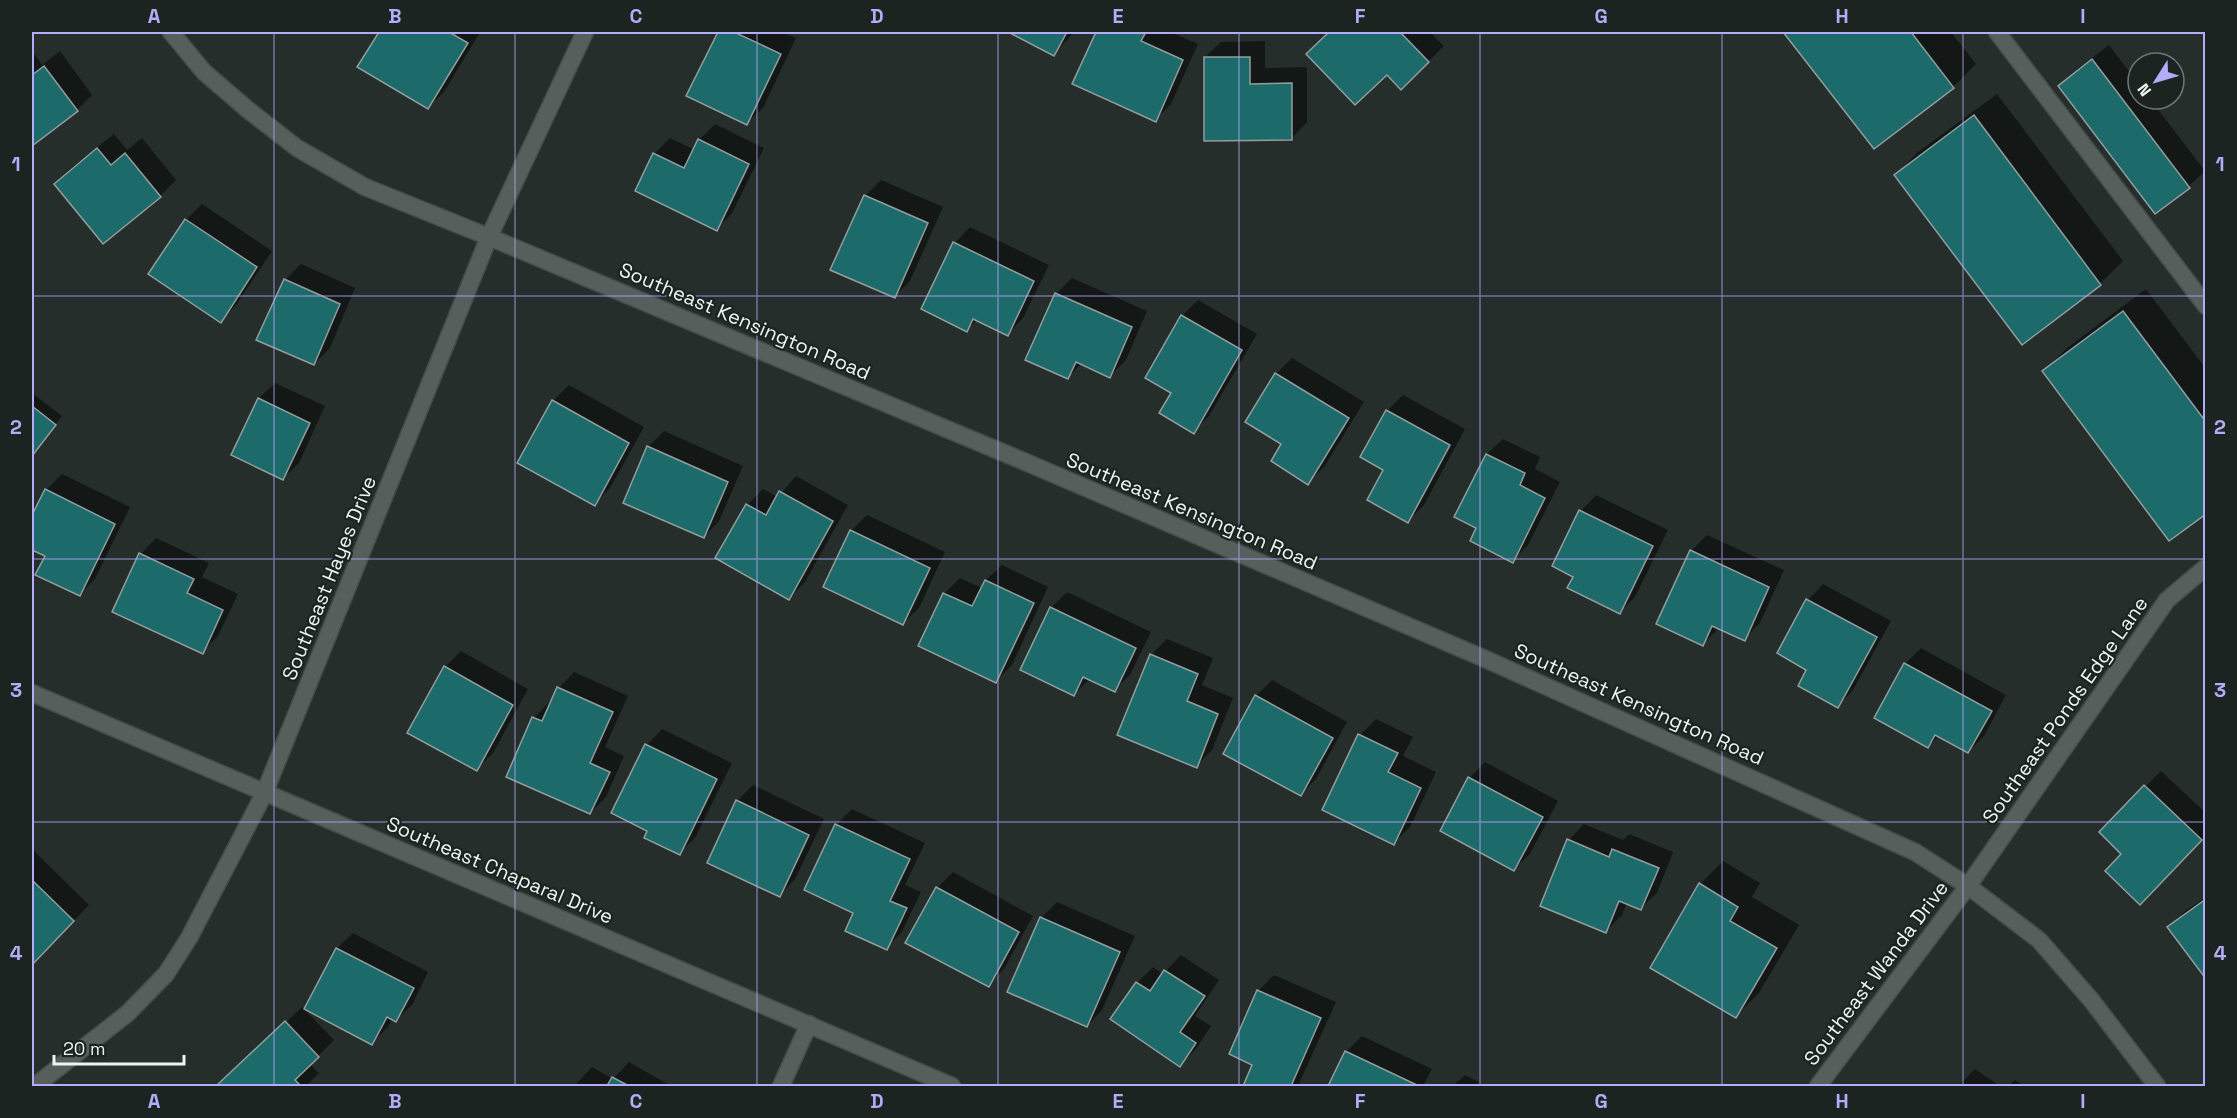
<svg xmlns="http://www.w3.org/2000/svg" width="2237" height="1118" viewBox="0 0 2237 1118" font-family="'Space Grotesk',sans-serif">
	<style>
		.shadow { fill: #0007 }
		.building { fill: #1d6a6a; stroke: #929d9d; stroke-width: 1.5 }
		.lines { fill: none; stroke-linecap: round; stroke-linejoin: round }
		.minor-casing { stroke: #444b49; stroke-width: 19 }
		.minor { stroke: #565f5c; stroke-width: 16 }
		.grid { fill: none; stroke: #b4acf9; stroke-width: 1.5; stroke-opacity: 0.55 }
		.labels { text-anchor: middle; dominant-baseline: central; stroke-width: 4.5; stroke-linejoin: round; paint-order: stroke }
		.street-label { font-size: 20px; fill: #eef4f2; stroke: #1c2421 }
		.neatline { fill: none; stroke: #b4acf9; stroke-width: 2 }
		.grid-label { font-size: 20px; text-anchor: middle; font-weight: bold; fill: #b4acf9 }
	</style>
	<rect width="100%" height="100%" fill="#252e2b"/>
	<g class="shadow">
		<path d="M380 32H480L444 92 428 107 360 66Z"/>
		<path d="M719 32H782L796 38 763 108 747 123 688 96Z"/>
		<path d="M1011 32H1073L1069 38 1053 54Z"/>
		<path d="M1097 32H1170L1198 44 1171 104 1155 120 1074 83Z"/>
		<path d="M1331 32H1430L1444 46 1401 88 1387 73 1308 54Z"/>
		<path d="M1785 32H1951L1976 64 1953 87 1874 147Z"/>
		<path d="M1265 41V68L1307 67V122L1292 138 1205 57 1221 42Z"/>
		<path d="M2109 45 2138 83V99H2150L2205 171 2189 186 2060 86 2076 70Z"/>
		<path d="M32 51 42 65 60 51 92 95 77 110 32 144Z"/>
		<path d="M1997 94 2123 261 2100 284 2022 343 1896 175 1918 152Z"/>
		<path d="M715 124 764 148 732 213 717 229 654 154 670 138 695 150 699 140Z"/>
		<path d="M114 134 127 150 142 138 176 180 160 196 56 184 71 168Z"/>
		<path d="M881 180 943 207 910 281 894 297 832 269 866 195Z"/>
		<path d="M202 204 272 251 236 305 220 321 186 220Z"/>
		<path d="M970 227 1049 265 1023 318 1008 334 978 319 967 330 955 243Z"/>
		<path d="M301 264 355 288 330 348 314 364 285 280Z"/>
		<path d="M1072 278 1147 311 1126 360 1110 376 1082 363 1068 377 1056 294Z"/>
		<path d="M2146 289 2206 369V512L2044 371 2067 348Z"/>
		<path d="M1198 300 1257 334 1209 416 1193 432 1173 393 1182 316Z"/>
		<path d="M1292 358 1364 402 1324 467 1308 483 1283 444 1247 421 1276 374Z"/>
		<path d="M275 383 325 406 299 463 283 478 233 455 259 398Z"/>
		<path d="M569 385 644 427 610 488 594 504 553 401Z"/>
		<path d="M32 393 62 416 32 454Z"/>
		<path d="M1403 395 1465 429 1424 505 1408 521 1385 470 1387 411Z"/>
		<path d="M664 431 743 466 719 521 704 537 648 447Z"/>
		<path d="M1503 439 1540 457 1535 469 1560 482 1528 545 1512 561 1478 528 1456 517 1487 454Z"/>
		<path d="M62 474 130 507 95 579 79 595 47 555 32 548V519L46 490Z"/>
		<path d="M796 476 848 505 805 582 789 598 747 505 763 489 778 497Z"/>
		<path d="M1596 495 1668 530 1635 597 1620 612 1575 576 1581 511Z"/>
		<path d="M867 515 945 552 919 608 903 623 851 531Z"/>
		<path d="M1707 535 1784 570 1760 623 1744 639 1719 628 1703 644 1691 551Z"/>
		<path d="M156 538 209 563 202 577 238 594 218 636 202 652 141 554Z"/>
		<path d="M1002 565 1048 587 1012 665 996 681 944 594 960 578 982 588 986 580Z"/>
		<path d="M1823 584 1891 621 1853 690 1838 706 1808 669 1779 653 1808 600Z"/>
		<path d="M1067 592 1151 632 1130 675 1114 690 1090 679 1074 694 1022 669 1051 608Z"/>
		<path d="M1167 639 1213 658 1202 685 1233 698 1212 750 1196 766 1151 655Z"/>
		<path d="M1921 648 2006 695 1984 736 1968 752 1939 736 1928 747 1876 718 1905 664Z"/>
		<path d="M461 651 528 689 493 753 477 769 445 667Z"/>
		<path d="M574 672 628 696 605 747 624 756 606 797 590 813 534 718 549 702 552 703 559 688Z"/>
		<path d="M1272 680 1347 722 1316 779 1300 795 1256 696Z"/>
		<path d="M1376 719 1413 737 1403 756 1436 772 1410 827 1394 843 1360 735Z"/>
		<path d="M662 729 732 763 695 838 679 853 649 830 613 813 647 745Z"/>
		<path d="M1485 762 1558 801 1530 854 1514 869 1469 778Z"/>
		<path d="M2161 771 2206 813V835L2155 887 2123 853 2145 787Z"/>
		<path d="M753 785 824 819 795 879 780 895 737 801Z"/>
		<path d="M852 809 925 843 905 885 921 892 902 932 886 948 855 912 836 825Z"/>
		<path d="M1584 824 1623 840 1629 834 1673 852 1657 893 1641 908 1627 902 1622 915 1606 931 1569 840Z"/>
		<path d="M32 849 89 905 32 963Z"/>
		<path d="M1723 861 1760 883 1752 897 1799 925 1759 993 1736 1016 1700 884Z"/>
		<path d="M953 872 1033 916 1004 969 988 985 937 888Z"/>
		<path d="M2206 897V977L2169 927 2185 911Z"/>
		<path d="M1057 902 1135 936 1102 1010 1087 1026 1041 918Z"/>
		<path d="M353 933 428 972 412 1005 396 1020 392 1019 388 1027 372 1043 306 1009 337 948Z"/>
		<path d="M1181 955 1219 980 1195 1016 1211 1026 1196 1049 1180 1065 1137 983 1153 967 1163 974Z"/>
		<path d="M1274 975 1336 1002 1298 1086H1244L1254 1064 1231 1053 1259 990Z"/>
		<path d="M302 1007 334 1040 310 1064 319 1073 306 1086H219Z"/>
		<path d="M1362 1036 1432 1069 1423 1086H1330L1346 1052Z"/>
		<path d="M629 1062 671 1086H574L592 1067 613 1079Z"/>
		<path d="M1975 1069 2000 1086H1958Z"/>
		<path d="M1465 1075 1486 1086H1453Z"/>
		<path d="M2015 1080 2024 1086H2008Z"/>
	</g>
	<g class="building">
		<path d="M379 32H449L468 43 428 109 357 67Z"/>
		<path d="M718 32H734L781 54 747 125 686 96Z"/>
		<path d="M1008 32H1067L1054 56Z"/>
		<path d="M1096 32H1146L1141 41 1183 60 1156 122 1072 84Z"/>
		<path d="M1329 32H1400L1429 62 1401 90 1387 75 1355 105 1306 54Z"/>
		<path d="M1783 32H1911L1954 88 1874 149Z"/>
		<path d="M1204 57H1250V84L1292 83V140L1204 141Z"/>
		<path d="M2092 59 2190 188 2155 214 2058 86Z"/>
		<path d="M44 66 78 111 32 146V75Z"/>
		<path d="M1974 115 2101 285 2022 345 1894 175Z"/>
		<path d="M698 139 749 164 717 231 635 191 653 153 684 168Z"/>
		<path d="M97 148 111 165 125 153 161 197 103 244 54 184Z"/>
		<path d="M864 195 928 223 895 298 830 270Z"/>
		<path d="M185 219 257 267 221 323 148 274Z"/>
		<path d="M953 242 1034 281 1008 336 973 319 967 332 921 309Z"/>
		<path d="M284 279 340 304 314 365 256 340Z"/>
		<path d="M1055 293 1132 327 1110 378 1076 362 1068 379 1025 360Z"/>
		<path d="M2123 311 2206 422V514L2169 541 2042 371Z"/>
		<path d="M1181 315 1242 350 1194 434 1159 413 1171 393 1145 378Z"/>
		<path d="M1275 373 1349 418 1308 485 1271 461 1281 444 1245 422Z"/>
		<path d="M258 398 310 423 283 480 231 455Z"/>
		<path d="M552 400 629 443 595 506 517 463Z"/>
		<path d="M32 406 56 425 32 456Z"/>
		<path d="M1386 410 1450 445 1408 523 1367 500 1383 470 1360 457Z"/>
		<path d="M647 446 728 482 704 538 623 503Z"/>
		<path d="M1486 454 1525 473 1520 485 1545 498 1513 563 1470 541 1476 528 1454 517Z"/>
		<path d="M45 489 115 524 80 596 35 575 45 556 32 550V515Z"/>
		<path d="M779 491 833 521 789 600 715 558 746 504 766 515Z"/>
		<path d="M1579 510 1653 546 1620 614 1567 588 1573 577 1552 566Z"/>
		<path d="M850 530 930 568 903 625 823 587Z"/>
		<path d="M1690 550 1769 587 1745 641 1712 626 1703 646 1656 624Z"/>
		<path d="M139 553 194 579 187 593 223 610 203 654 112 612Z"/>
		<path d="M985 580 1034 603 996 683 918 646 943 593 972 606Z"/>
		<path d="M1806 599 1877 637 1838 708 1798 686 1806 670 1777 653Z"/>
		<path d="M1050 607 1136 648 1115 692 1083 677 1074 696 1020 670Z"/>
		<path d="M1150 654 1198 674 1187 701 1218 714 1197 768 1117 735Z"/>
		<path d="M1904 663 1992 711 1968 753 1935 735 1928 748 1874 718Z"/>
		<path d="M444 666 513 705 477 771 407 733Z"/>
		<path d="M557 687 613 712 590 763 610 772 590 814 506 777 532 717 542 721Z"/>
		<path d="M1255 695 1333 738 1301 796 1223 754Z"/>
		<path d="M1358 734 1398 753 1388 772 1421 788 1394 845 1322 810Z"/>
		<path d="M645 744 717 779 680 855 644 838 647 831 611 813Z"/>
		<path d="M1468 777 1543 817 1514 871 1440 831Z"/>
		<path d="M2144 785 2202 840 2140 905 2105 871 2121 854 2099 832Z"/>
		<path d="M736 800 809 835 780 897 707 863Z"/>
		<path d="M835 824 910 859 890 901 907 908 887 950 845 931 853 913 804 890Z"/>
		<path d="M1567 839 1609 857 1612 849 1659 868 1641 910 1619 901 1606 933 1540 906Z"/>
		<path d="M32 880 74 921 32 965Z"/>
		<path d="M1699 883 1738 907 1730 921 1777 948 1736 1018 1650 968Z"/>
		<path d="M936 887 1019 932 989 987 905 943Z"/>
		<path d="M2206 899V979L2167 927Z"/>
		<path d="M1040 917 1120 952 1087 1027 1007 992Z"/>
		<path d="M336 948 414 988 396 1022 387 1017 372 1045 304 1009Z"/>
		<path d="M1164 970 1205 996 1180 1032 1196 1043 1180 1067 1110 1019 1136 982 1150 991Z"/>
		<path d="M1257 990 1321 1018 1291 1086H1243L1252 1065 1229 1054Z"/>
		<path d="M285 1021 319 1057 295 1080 301 1086H216Z"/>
		<path d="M1345 1051 1417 1085 1416 1086H1328Z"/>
		<path d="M612 1077 629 1086H607Z"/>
	</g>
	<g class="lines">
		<g class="minor-casing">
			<g id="minor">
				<path d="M171 32 204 72 247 109 297 148 365 187 489 237 1023 461 1483 658 1915 852 1968 886 2039 940 2092 1001 2157 1086"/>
				<path d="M1997 32 2206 306"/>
				<path d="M32 693 952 1086"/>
				<path d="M35 1086 128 1013 166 974 189 938 264 794 489 237 585 32"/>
				<path d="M781 1086 809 1024"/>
				<path d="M1818 1086 1968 886 2167 600 2206 567"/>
			</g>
		</g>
		<use href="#minor" class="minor"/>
	</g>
	<path class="grid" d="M274 32V1086M515 32V1086M757 32V1086M998 32V1086M1239 32V1086M1480 32V1086M1722 32V1086M1963 32V1086M32 296H2206M32 559H2206M32 822H2206"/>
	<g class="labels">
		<g class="street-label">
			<text transform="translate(745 321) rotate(23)">Southeast Kensington Road</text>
			<text transform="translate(1192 511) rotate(23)">Southeast Kensington Road</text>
			<text transform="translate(329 578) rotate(-68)">Southeast Hayes Drive</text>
			<text transform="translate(1639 704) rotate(24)">Southeast Kensington Road</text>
			<text transform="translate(2065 710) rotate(-55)">Southeast Ponds Edge Lane</text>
			<text transform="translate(500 870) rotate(23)">Southeast Chaparal Drive</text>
			<text transform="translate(1876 973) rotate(-53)">Southeast Wanda Drive</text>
		</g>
	</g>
	<rect width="2237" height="1118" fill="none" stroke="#1c2421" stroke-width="66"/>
	<g transform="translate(2156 81) rotate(233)"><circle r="28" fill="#1c2421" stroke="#707775" stroke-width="1.5"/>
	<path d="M0-4.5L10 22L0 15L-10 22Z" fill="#b4acf9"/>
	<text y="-9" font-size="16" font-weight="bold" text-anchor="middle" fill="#eef4f2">N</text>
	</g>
	<path d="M54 1055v9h130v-9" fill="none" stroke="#eef4f2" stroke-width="3"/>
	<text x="63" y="1055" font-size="18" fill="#eef4f2" stroke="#1c2421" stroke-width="4.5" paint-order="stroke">20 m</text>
	<rect x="33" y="33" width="2171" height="1052" class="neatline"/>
	<g class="grid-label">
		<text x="154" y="23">A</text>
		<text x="395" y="23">B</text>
		<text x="636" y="23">C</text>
		<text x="877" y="23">D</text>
		<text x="1118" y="23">E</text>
		<text x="1360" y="23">F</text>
		<text x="1601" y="23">G</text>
		<text x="1842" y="23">H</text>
		<text x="2083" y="23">I</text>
		<text x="16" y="171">1</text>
		<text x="2220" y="171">1</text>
		<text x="16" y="434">2</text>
		<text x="2220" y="434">2</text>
		<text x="16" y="697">3</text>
		<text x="2220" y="697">3</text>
		<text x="16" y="960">4</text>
		<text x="2220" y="960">4</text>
		<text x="154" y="1108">A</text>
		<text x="395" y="1108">B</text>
		<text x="636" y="1108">C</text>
		<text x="877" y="1108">D</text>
		<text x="1118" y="1108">E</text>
		<text x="1360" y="1108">F</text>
		<text x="1601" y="1108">G</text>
		<text x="1842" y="1108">H</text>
		<text x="2083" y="1108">I</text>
	</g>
</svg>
